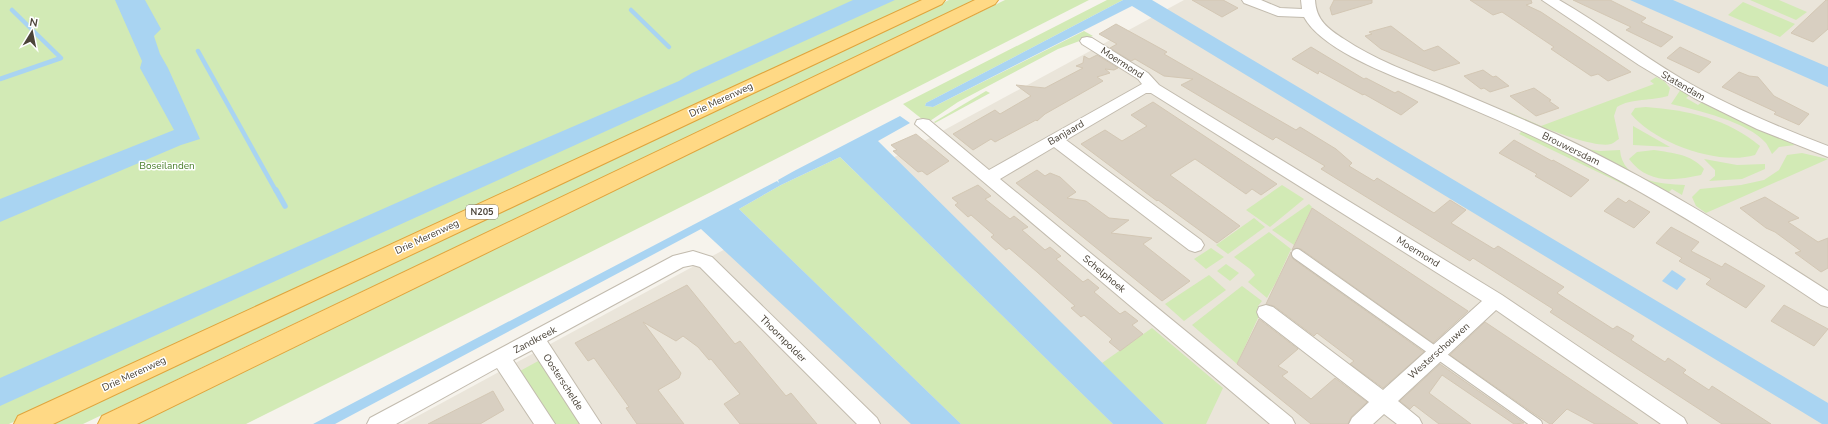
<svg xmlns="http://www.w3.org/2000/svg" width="1828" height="424" viewBox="0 0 1828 424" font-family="'Nunito Sans',sans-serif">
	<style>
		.residential { fill: #eae5da }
		.green { fill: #d2eab5 }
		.water { fill: #a9d4f2 }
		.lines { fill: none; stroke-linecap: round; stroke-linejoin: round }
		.stream-far1 { stroke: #a9d4f2; stroke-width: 4.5 }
		.stream { stroke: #a9d4f2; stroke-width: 5.5 }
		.building { fill: #d8cfc1; stroke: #d3c7b4 }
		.service-casing { stroke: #c2bbae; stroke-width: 12 }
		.minor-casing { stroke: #c2bbae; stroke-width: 2 }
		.trunk-casing { stroke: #e0a43c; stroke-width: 2 }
		.service { stroke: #fff; stroke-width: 10 }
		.minor { fill: #fff; fill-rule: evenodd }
		.trunk { fill: #ffd985; fill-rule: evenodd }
		.labels { text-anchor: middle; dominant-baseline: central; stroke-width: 3; stroke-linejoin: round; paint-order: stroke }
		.shield { fill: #fff; stroke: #817c74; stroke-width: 1 }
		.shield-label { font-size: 9px; font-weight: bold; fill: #4b4439 }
		.street-label { font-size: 10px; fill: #4b4439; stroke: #fff }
		.park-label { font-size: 10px; fill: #4a7f2a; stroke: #fff }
	</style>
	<rect width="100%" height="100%" fill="#f6f3ec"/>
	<path class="residential" d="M1184 0H1828V424H403Z"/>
	<g class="green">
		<path d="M0 0H923L9 424H0Z"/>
		<path d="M949 0H976L83 424H48Z"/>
		<path d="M1005 0H1089L713 191 246 424H136Z"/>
		<path d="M1107 0H1123L926 103 925 106 933 107 1084 31 1093 36 1058 49 958 102 927 123 903 104Z"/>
		<path d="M1750 0H1779L1807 12 1796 20Z"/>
		<path d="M1743 2 1795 24 1780 37 1728 15Z"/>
		<path d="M1656 77 1664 81 1670 88 1668 96C1652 101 1631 98 1617 107L1614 116 1619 139C1617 140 1614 143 1611 144 1599 148 1560 134 1548 129L1543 131 1508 113 1509 112 1541 126 1654 84 1650 81Z"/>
		<path d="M1681 89 1690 95 1686 98 1698 105 1702 102 1795 145 1779 147 1772 154C1770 150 1768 146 1766 143 1748 122 1697 110 1671 104Z"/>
		<path d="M986 91 990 93 935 123 934 122Z"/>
		<path d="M1646 107C1688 110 1728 119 1760 146L1755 155C1718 166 1655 143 1631 114L1635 108Z"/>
		<path d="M1633 126 1670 147 1633 145Z"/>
		<path d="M1523 130 1635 184 1629 187 1519 134Z"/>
		<path d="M1574 147 1600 151 1620 150C1622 181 1661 184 1685 185L1682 195 1672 189 1668 193Z"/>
		<path d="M1654 150C1673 153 1691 154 1704 169L1701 175C1673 181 1648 184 1629 159L1637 152Z"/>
		<path d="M1802 153 1828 159 1706 213 1696 206 1692 197 1700 189 1741 185 1764 180 1779 170 1787 155Z"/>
		<path d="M840 157 1113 424H961L739 209 781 185Z"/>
		<path d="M1704 159 1737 165 1765 164V169L1742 179 1709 181 1715 176V170Z"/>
		<path d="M1282 185 1304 199 1270 227 1246 210Z"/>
		<path d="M1309 204 1312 207 1294 245 1272 230Z"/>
		<path d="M1254 218 1265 227 1228 254 1216 245Z"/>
		<path d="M1269 232 1291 249 1276 282 1267 298 1248 282 1255 275 1250 269 1234 257Z"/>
		<path d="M1211 248 1224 257 1206 269 1194 259Z"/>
		<path d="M1226 264 1239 273 1230 281 1217 271Z"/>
		<path d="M1209 275 1226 290 1184 321 1165 304Z"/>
		<path d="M1242 286 1262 301 1258 306 1262 309 1237 364 1192 325Z"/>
		<path d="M1152 328 1223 388 1206 424H1164L1102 363Z"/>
		<path d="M540 360 582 424H553L520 371Z"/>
	</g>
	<g class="water">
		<path d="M115 0H145L161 29 154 36 160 54 168 68 200 139 181 145 0 222V199L174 130 140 68 142 61Z"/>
		<path d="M853 0H895L0 406V378L437 185 679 81 692 73Z"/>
		<path d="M1123 0H1152L1828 403V424H1822L1132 6 933 107 925 106 926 103Z"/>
		<path d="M1630 0H1673L1828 67V87Z"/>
		<path d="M900 116 910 123 878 141 1164 424H1113L840 157 781 185 739 209 961 424H911L701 229 335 424H313L777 181 779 183 778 180 794 171Z"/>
		<path d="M1672 270 1686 279 1677 290 1662 281Z"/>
	</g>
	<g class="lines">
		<g class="stream-far1">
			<path d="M631 10 669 47"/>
			<path d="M198 51 276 191"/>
			<path d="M0 79 61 58 12 10"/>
		</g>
		<path class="stream" d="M276 190 285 206"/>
	</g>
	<g class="building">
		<path d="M1192 0H1223L1238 8 1222 17Z"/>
		<path d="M1334 0H1372V3L1332 15 1330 8Z"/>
		<path d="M1470 0H1531L1532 3 1526 5 1541 12 1631 72 1608 81 1598 74 1591 76 1551 49 1554 47 1502 12 1493 15Z"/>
		<path d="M1573 0H1610L1646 18 1641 22 1673 37 1661 47 1626 30 1631 27Z"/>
		<path d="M1826 0H1828V29L1813 42 1791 33Z"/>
		<path d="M1116 24 1167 52 1164 54 1296 130 1300 127 1336 149 1352 163 1349 166 1374 181 1377 178 1434 213 1450 200 1466 210 1451 223 1494 249 1498 246 1564 287 1557 293 1613 329 1617 326 1634 336 1631 340 1665 362 1668 358 1686 370 1683 373 1709 390 1712 386 1771 424H1722L1550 312 1553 309 1473 258 1470 261 1321 169 1325 166 1276 137 1273 140 1181 85 1193 79 1164 76 1135 59 1131 61 1110 48 1117 44 1099 34Z"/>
		<path d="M1391 26 1424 51 1438 46 1460 63 1434 71 1381 49 1365 36 1372 34 1369 32Z"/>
		<path d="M1311 47 1364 79 1366 78 1395 93 1398 91 1418 102 1401 115 1364 94 1363 95 1319 71 1318 74 1292 59Z"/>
		<path d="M1680 47 1711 62 1699 73 1667 58Z"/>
		<path d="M1097 55 1118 68 1114 70 1105 69 1110 73 1097 77 1103 81 1045 114 1037 121 1036 120 995 142 991 139 973 150 953 134 995 110 1000 114 1031 96 1016 85 1045 88 1083 68 1076 66 1083 63 1084 56 1089 59Z"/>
		<path d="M1483 70 1493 77 1496 76 1509 86 1490 92 1484 88 1481 89 1464 76Z"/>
		<path d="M1739 72 1749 76 1758 77 1774 96 1809 114 1799 125 1774 114 1776 112 1722 87Z"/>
		<path d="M1534 88 1551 100 1549 101 1559 108 1536 116 1510 96Z"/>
		<path d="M1153 102 1277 184 1261 195 1252 189 1246 194 1195 159 1170 175 1240 226 1217 243 1158 200 1157 201 1081 144 1105 130 1122 141 1147 126 1131 115Z"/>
		<path d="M916 134 949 161 927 175 922 171 918 172 893 151 897 150 891 145Z"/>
		<path d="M1514 140 1552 161 1553 160 1589 180 1571 197 1535 176 1537 174 1499 153Z"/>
		<path d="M1037 170 1045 176 1050 173 1060 177 1076 192 1067 198 1086 201 1109 218 1129 220 1111 233 1152 238 1143 244 1190 281 1162 301 1016 183Z"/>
		<path d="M978 185 991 196 985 199 1010 219 1014 216 1028 227 1022 230 1045 250 1050 247 1061 256 1056 259 1083 282 1088 279 1099 288 1094 292 1120 314 1125 311 1138 321 1132 325 1143 334 1120 351 1109 342 1112 339 1084 315 1081 317 1071 308 1075 306 1037 272 1009 248 1006 250 991 237 994 235 971 215 968 217 955 205 958 203 952 198Z"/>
		<path d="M1765 197 1799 218 1788 222 1818 242 1828 238V268L1821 272 1795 253 1801 251 1775 232 1766 228 1740 208Z"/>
		<path d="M1618 198 1626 203 1629 200 1650 212 1634 228 1604 211Z"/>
		<path d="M1312 208 1436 290 1468 311 1433 343 1301 249 1297 248 1292 250Z"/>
		<path d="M1671 227 1699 242 1691 251 1722 267 1725 263 1765 286 1746 308 1706 284 1711 279 1679 261 1682 258 1656 243Z"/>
		<path d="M1291 252 1293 259 1424 352 1383 388 1350 364 1354 361 1317 333 1314 336 1274 306 1266 304Z"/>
		<path d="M687 285 735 344 740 341 786 396 791 393 817 424H740L724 404 740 394 711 359 709 360 698 347 683 336 676 341 643 322 681 373 679 378 658 390 684 424H637L626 408 629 407 594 358 588 361 575 343Z"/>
		<path d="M1784 305 1828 329 1814 346 1771 321Z"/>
		<path d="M1259 319 1298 349 1278 366 1288 372 1282 376 1311 399 1335 378 1367 402 1351 417 1348 424H1311L1237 364Z"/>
		<path d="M1485 322 1603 401 1638 424H1595L1567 409 1552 424H1550L1533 413 1450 355Z"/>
		<path d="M1440 364 1524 423 1514 424 1442 375 1429 393 1471 424H1439L1414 405 1410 409 1400 401Z"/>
		<path d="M493 391 504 410 480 424H428Z"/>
	</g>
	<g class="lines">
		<g class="service-casing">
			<path id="service" d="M1297 254 1537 424"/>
		</g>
		<g class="minor-casing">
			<g id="minor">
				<path d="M1242 0H1261L1280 8 1302 9 1301 0H1315C1316 20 1328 29 1344 39 1374 59 1408 72 1442 85 1480 101 1518 117 1556 134 1651 179 1740 234 1828 291V307L1821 305C1743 253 1665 203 1581 160 1526 131 1468 107 1410 83 1380 71 1320 47 1304 17L1278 16 1244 3Z"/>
				<path d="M1542 0H1559C1601 24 1640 54 1682 79 1728 106 1778 127 1828 146V157L1757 129 1694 98 1639 65Z"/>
				<path d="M1087 37 1092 38 1148 73 1159 85 1502 295 1684 418 1687 424H1661L1496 310 1398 401 1419 418 1422 424H1397L1384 414 1373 424H1349L1352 418 1369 402 1259 317 1257 312 1259 307 1266 305 1273 307 1383 390 1482 301 1151 93H1146L1066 140 1201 240 1204 245 1201 250 1195 252 1189 250 1054 147 1000 179 1292 418 1295 424H1270L915 124 917 120 923 119 929 120 989 170 1142 84 1138 79 1082 44 1080 41 1082 38Z"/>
				<path d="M693 251 712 257 877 418 880 424H857L700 267 693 265 683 267 547 341 601 424H580L532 350 513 360 555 424H534L497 368 396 424H367L370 418 673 256Z"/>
			</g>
		</g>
		<g class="trunk-casing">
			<g id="trunk">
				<path d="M922 0H945L942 4 53 424H14L18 416Z"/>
				<path d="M975 0H998L995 4 137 424H98L102 416Z"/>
			</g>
		</g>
		<use href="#service" class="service"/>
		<use href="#minor" class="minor"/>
		<use href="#trunk" class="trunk"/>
	</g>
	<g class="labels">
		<rect class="shield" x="466" y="205" width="32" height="14" rx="3"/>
		<g class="shield-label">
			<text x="482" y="212">N205</text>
		</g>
		<g class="street-label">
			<text transform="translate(1122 63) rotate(33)">Moermond</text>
			<text transform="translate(1683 86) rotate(30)">Statendam</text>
			<text transform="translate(721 100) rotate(-25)">Drie Merenweg</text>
			<text transform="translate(1066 133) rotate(-30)">Banjaard</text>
			<text transform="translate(1571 149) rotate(26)">Brouwersdam</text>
			<text transform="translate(427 237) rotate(-25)">Drie Merenweg</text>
			<text transform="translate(1418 252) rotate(32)">Moermond</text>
			<text transform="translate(1104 274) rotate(40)">Schelphoek</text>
			<text transform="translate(783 339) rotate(45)">Thoornpolder</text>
			<text transform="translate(535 340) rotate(-28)">Zandkreek</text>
			<text transform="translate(1439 351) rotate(-42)">Westerschouwen</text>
			<text transform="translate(134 374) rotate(-25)">Drie Merenweg</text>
			<text transform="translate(563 382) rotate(57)">Oosterschelde</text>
		</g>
		<g class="park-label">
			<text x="167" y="166">Boseilanden</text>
		</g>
	</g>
	<g transform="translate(32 32) rotate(10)" stroke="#ffffff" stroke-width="3" paint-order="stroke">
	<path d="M0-3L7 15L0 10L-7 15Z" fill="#4b4439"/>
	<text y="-6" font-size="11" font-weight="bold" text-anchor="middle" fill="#4b4439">N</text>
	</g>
</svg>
